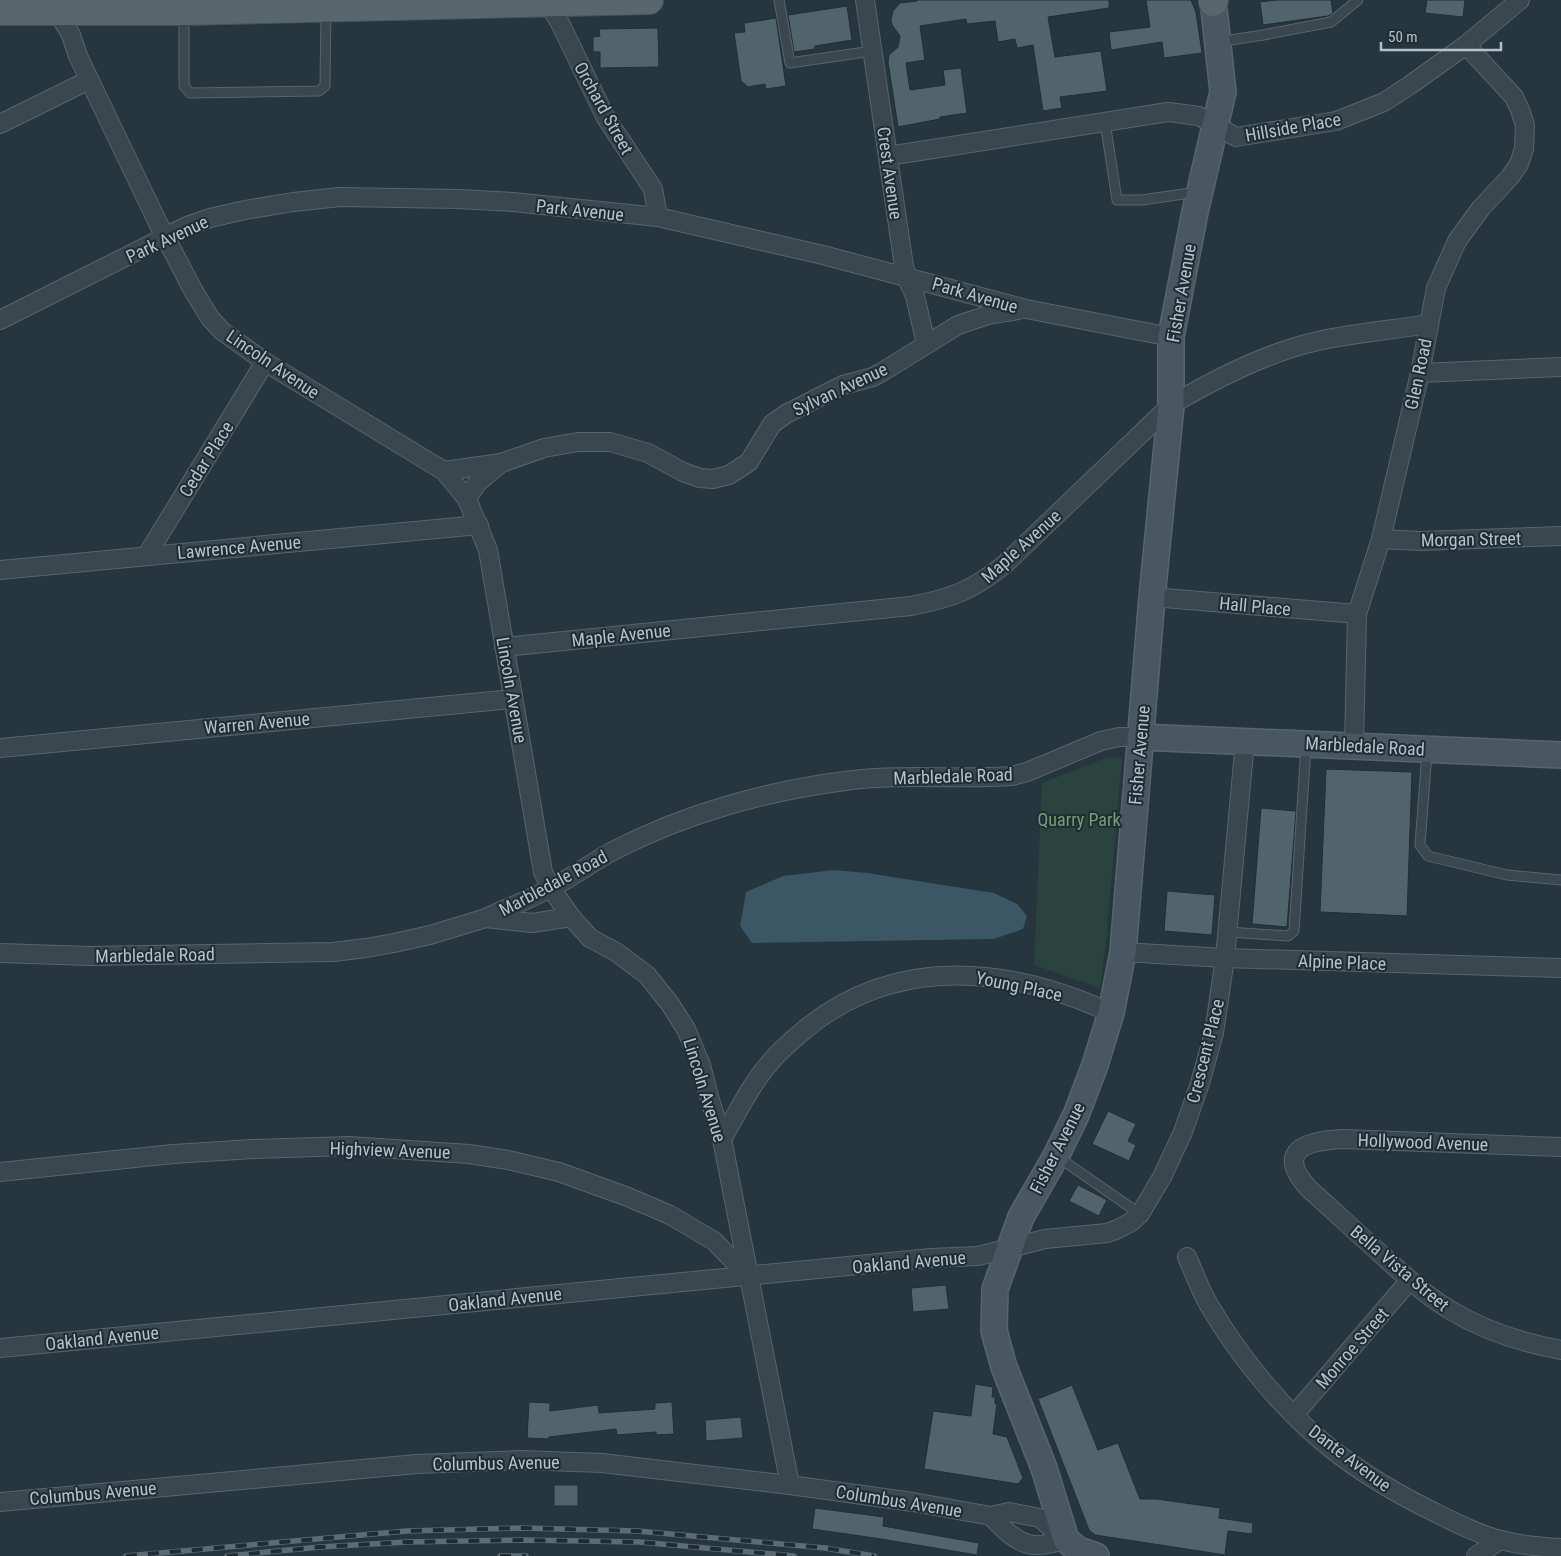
<svg xmlns="http://www.w3.org/2000/svg" width="1561" height="1556" viewBox="0 0 1561 1556" font-family="'Roboto Condensed',sans-serif">
	<style>
		.green { fill: #2b433f }
		.water { fill: #3b5664 }
		.building { fill: #51636b; stroke: #212e36 }
		.lines { fill: none; stroke-linecap: round; stroke-linejoin: round }
		.lane-casing { stroke: #58656c; stroke-width: 11 }
		.street-casing { stroke: #58656c; stroke-width: 20 }
		.secondary-casing { stroke: #58656c; stroke-width: 28 }
		.primary-casing { stroke: #46535b; stroke-width: 30 }
		.lane { stroke: #3a474e; stroke-width: 9 }
		.street { stroke: #3a474e; stroke-width: 18 }
		.secondary { stroke: #485761; stroke-width: 25 }
		.primary { stroke: #58676e; stroke-width: 28 }
		.rail-casing { stroke: #5c6c75; stroke-width: 5.5 }
		.rail { stroke: #1f2c34; stroke-width: 4; stroke-dasharray: 11; stroke-linecap: butt }
		.labels { text-anchor: middle; dominant-baseline: central; stroke-width: 4; stroke-linejoin: round; paint-order: stroke }
		.street-label { font-size: 18px; fill: #b6c2c9; stroke: #1f2c34 }
		.park-label { font-size: 18px; fill: #769e76; stroke: #1f2c34 }
	</style>
	<rect width="100%" height="100%" fill="#26363e"/>
	<path class="green" d="M1108 757 1122 758 1106 941 1100 988 1034 965 1042 783Z"/>
	<path class="water" d="M834 870 867 873 994 893 1017 904 1027 916 1023 929 994 939 752 943 740 926 746 892 783 876Z"/>
	<g class="building">
		<path d="M916 0H1109V8L1048 17 1055 57 1101 51 1107 91 1060 97 1062 108 1043 111 1033 45 1017 48 1015 39 998 42 995 21 967 24 966 19 920 26 925 60 906 63 910 90 945 85 943 70 961 68 967 113 940 117V119L898 127 888 62 889 55 898 47 900 36 892 25 891 19 893 11 900 3 917 1Z"/>
		<path d="M1146 0H1191L1196 12 1202 53 1164 58 1162 42 1111 50 1109 32 1150 27Z"/>
		<path d="M1277 0H1331L1333 13 1328 16 1263 25 1260 2Z"/>
		<path d="M1427 0H1465L1463 17 1425 13Z"/>
		<path d="M847 6 852 40 815 46V49L794 52 788 15Z"/>
		<path d="M776 18 786 86 766 89 765 84 748 87 741 81 734 33 745 32 744 23Z"/>
		<path d="M658 28 659 67 600 68V52H593V37L600 36 599 29Z"/>
		<path d="M1326 769 1412 772 1407 916 1320 912Z"/>
		<path d="M1261 808 1296 811 1287 927 1252 924Z"/>
		<path d="M1167 891 1215 895 1212 935 1164 931Z"/>
		<path d="M1108 1111 1136 1124 1128 1141 1136 1145 1129 1161 1092 1144Z"/>
		<path d="M1078 1185 1107 1200 1099 1216 1069 1201Z"/>
		<path d="M946 1285 949 1309 913 1312 911 1288Z"/>
		<path d="M975 1384 993 1387 992 1397H995V1404H997L993 1434 1007 1437 1023 1478 1018 1484 924 1469 933 1411 971 1416Z"/>
		<path d="M1072 1385 1098 1450 1118 1443 1140 1499H1157L1220 1508 1219 1518 1253 1523 1252 1534 1228 1531 1225 1555 1095 1535 1089 1530 1038 1399Z"/>
		<path d="M529 1402 550 1403V1411L598 1405 599 1413 655 1409V1403L672 1402 674 1434 656 1435V1432L617 1435 616 1429 549 1437 548 1439 527 1438Z"/>
		<path d="M741 1417 743 1438 706 1441 705 1420Z"/>
		<rect x="554" y="1485" width="24" height="21"/>
		<path d="M815 1508 884 1517 883 1526 979 1543 977 1555 881 1539 812 1529Z"/>
	</g>
	<g class="lines">
		<g class="lane-casing">
			<g id="lane">
				<path d="M779 0 790 63 872 51"/>
				<path d="M184 14V86L190 93 319 91 325 86 326 10"/>
				<path d="M1218 42 1263 35 1331 22 1358 0"/>
				<path d="M1105 122 1117 200H1142L1197 192"/>
				<path d="M1427 752 1420 845 1428 856 1507 875 1561 880"/>
				<path d="M1228 932 1288 936 1294 931 1306 746"/>
				<path d="M1058 1157 1140 1214"/>
			</g>
		</g>
		<g class="street-casing">
			<g id="street">
				<path d="M546 0 559 21 606 118 653 189 658 217"/>
				<path d="M865 0 903 260 906 276 915 296 926 344"/>
				<path d="M53 4 71 35 78 56 158 223 193 290 210 318 222 331 265 362 444 471 467 499 488 550 543 872 551 888 571 917 590 938 616 952 647 975 670 1004 686 1029 701 1065 710 1100 722 1139 790 1485"/>
				<path d="M0 124 89 80"/>
				<path d="M888 156 1168 112 1199 116 1236 137 1336 121 1384 102 1410 85 1466 45 1520 0"/>
				<path d="M0 320 187 226 210 218 245 210 293 202 340 197 458 199 513 202 658 217 823 255 1026 309 1171 337"/>
				<path d="M1420 373 1561 367"/>
				<path d="M444 471 501 463 544 448 578 442H610L648 453 683 472 700 478 713 479 729 475 749 462 772 424 786 414 843 385 873 377 882 372 958 325 988 315 1019 310"/>
				<path d="M467 499 477 483 501 463"/>
				<path d="M1381 539 1421 541 1561 536"/>
				<path d="M147 555 265 362"/>
				<path d="M0 570 479 525"/>
				<path d="M1152 597 1357 614"/>
				<path d="M504 647 911 606C952 598 972 591 1005 564L1171 405C1215 379 1268 352 1318 341 1354 333 1392 330 1428 324"/>
				<path d="M1354 746 1357 614 1381 539 1420 373 1436 288 1457 241 1481 208 1510 177 1519 164 1524 149 1525 125 1520 110 1514 97 1466 45"/>
				<path d="M0 748 513 699"/>
				<path d="M486 918C507 908 530 899 551 888 573 877 592 862 613 851 684 814 766 791 845 781 900 773 956 780 1012 776L1027 772 1101 741 1119 737H1140"/>
				<path d="M1123 952 1225 958 1561 968"/>
				<path d="M0 953 90 956 333 952 366 948 394 943 430 935 486 918 532 923 571 917"/>
				<path d="M722 1139C737 1114 749 1087 768 1065 778 1052 791 1041 803 1031 895 954 1009 966 1111 1013"/>
				<path d="M1561 1147 1342 1139C1306 1141 1275 1150 1308 1188 1333 1210 1357 1233 1382 1255 1403 1274 1425 1295 1450 1310 1483 1330 1523 1343 1561 1350"/>
				<path d="M0 1172 173 1154 253 1149 349 1146 469 1154 508 1160 559 1172 628 1197 670 1215 714 1241 748 1276"/>
				<path d="M1187 1257C1194 1272 1200 1290 1209 1305 1240 1358 1285 1413 1334 1451 1365 1475 1399 1495 1434 1512 1454 1522 1479 1535 1501 1540 1520 1545 1541 1547 1561 1548"/>
				<path d="M0 1348 931 1258 978 1256 1045 1239 1107 1233 1118 1229 1131 1222 1140 1214 1162 1177 1183 1132 1200 1083 1214 1033 1225 958 1245 741"/>
				<path d="M1294 1415 1410 1280"/>
				<path d="M0 1502 417 1464 521 1460 602 1463 790 1485 913 1502 991 1516 1009 1512 1040 1518 1065 1540"/>
				<path d="M991 1516C1001 1527 1017 1544 1034 1545 1044 1546 1056 1542 1066 1540"/>
				<path d="M1476 1556 1500 1540"/>
			</g>
		</g>
		<g class="secondary-casing">
			<g id="secondary">
				<path d="M1140 737 1561 755"/>
				<path d="M1096 1556 1079 1550 1066 1540 1044 1468 1004 1367 997 1342 994 1330 995 1289 1021 1217 1056 1156 1076 1115 1095 1065 1111 1013 1123 952 1152 597 1171 405V337L1195 212 1223 92 1213 0"/>
			</g>
		</g>
		<g class="primary-casing">
			<g id="primary">
				<path d="M1213 2 1214 0"/>
				<path d="M0 11H184L649 0"/>
			</g>
		</g>
		<use href="#lane" class="lane"/>
		<use href="#street" class="street"/>
		<use href="#secondary" class="secondary"/>
		<use href="#primary" class="primary"/>
		<g class="rail-casing">
			<g id="rail">
				<path d="M126 1556 407 1531 523 1528 637 1531 825 1548 874 1556"/>
				<path d="M227 1556 320 1547 407 1542 523 1540 639 1542 794 1556"/>
				<path d="M500 1556H526"/>
			</g>
		</g>
		<use href="#rail" class="rail"/>
	</g>
	<g class="labels">
		<g class="street-label">
			<text transform="translate(604 108) rotate(61)">Orchard Street</text>
			<text transform="translate(1293 127) rotate(-10)">Hillside Place</text>
			<text transform="translate(890 173) rotate(82)">Crest Avenue</text>
			<text transform="translate(580 210) rotate(6)">Park Avenue</text>
			<text transform="translate(167 239) rotate(-25)">Park Avenue</text>
			<text transform="translate(1181 293) rotate(-80)">Fisher Avenue</text>
			<text transform="translate(975 295) rotate(16)">Park Avenue</text>
			<text transform="translate(273 364) rotate(34)">Lincoln Avenue</text>
			<text transform="translate(1418 374) rotate(-78)">Glen Road</text>
			<text transform="translate(840 389) rotate(-25)">Sylvan Avenue</text>
			<text transform="translate(206 459) rotate(-58)">Cedar Place</text>
			<text transform="translate(1471 539) rotate(-1)">Morgan Street</text>
			<text transform="translate(1021 546) rotate(-42)">Maple Avenue</text>
			<text transform="translate(239 547) rotate(-5)">Lawrence Avenue</text>
			<text transform="translate(1255 606) rotate(5)">Hall Place</text>
			<text transform="translate(621 635) rotate(-6)">Maple Avenue</text>
			<text transform="translate(512 690) rotate(80)">Lincoln Avenue</text>
			<text transform="translate(257 723) rotate(-5)">Warren Avenue</text>
			<text transform="translate(1365 746) rotate(3)">Marbledale Road</text>
			<text transform="translate(1139 755) rotate(-85)">Fisher Avenue</text>
			<text transform="translate(953 776) rotate(-2)">Marbledale Road</text>
			<text transform="translate(553 883) rotate(-28)">Marbledale Road</text>
			<text transform="translate(155 955) rotate(-1)">Marbledale Road</text>
			<text transform="translate(1342 962) rotate(2)">Alpine Place</text>
			<text transform="translate(1019 986) rotate(12)">Young Place</text>
			<text transform="translate(1205 1051) rotate(-76)">Crescent Place</text>
			<text transform="translate(705 1090) rotate(73)">Lincoln Avenue</text>
			<text transform="translate(1423 1142) rotate(2)">Hollywood Avenue</text>
			<text transform="translate(1057 1148) rotate(-63)">Fisher Avenue</text>
			<text transform="translate(390 1150) rotate(2)">Highview Avenue</text>
			<text transform="translate(909 1262) rotate(-5)">Oakland Avenue</text>
			<text transform="translate(1400 1268) rotate(40)">Bella Vista Street</text>
			<text transform="translate(505 1299) rotate(-6)">Oakland Avenue</text>
			<text transform="translate(102 1338) rotate(-6)">Oakland Avenue</text>
			<text transform="translate(1352 1348) rotate(-49)">Monroe Street</text>
			<text transform="translate(1350 1458) rotate(37)">Dante Avenue</text>
			<text transform="translate(496 1463) rotate(-1)">Columbus Avenue</text>
			<text transform="translate(93 1493) rotate(-5)">Columbus Avenue</text>
			<text transform="translate(899 1501) rotate(9)">Columbus Avenue</text>
		</g>
		<g class="park-label">
			<text x="1079" y="819">Quarry Park</text>
		</g>
	</g>
	<path d="M1381 42v8h120v-8" fill="none" stroke="#b6c2c9" stroke-width="2.5"/>
	<text x="1388" y="42" font-size="15" fill="#b6c2c9" stroke="#1f2c34" stroke-width="4" paint-order="stroke">50 m</text>
</svg>
